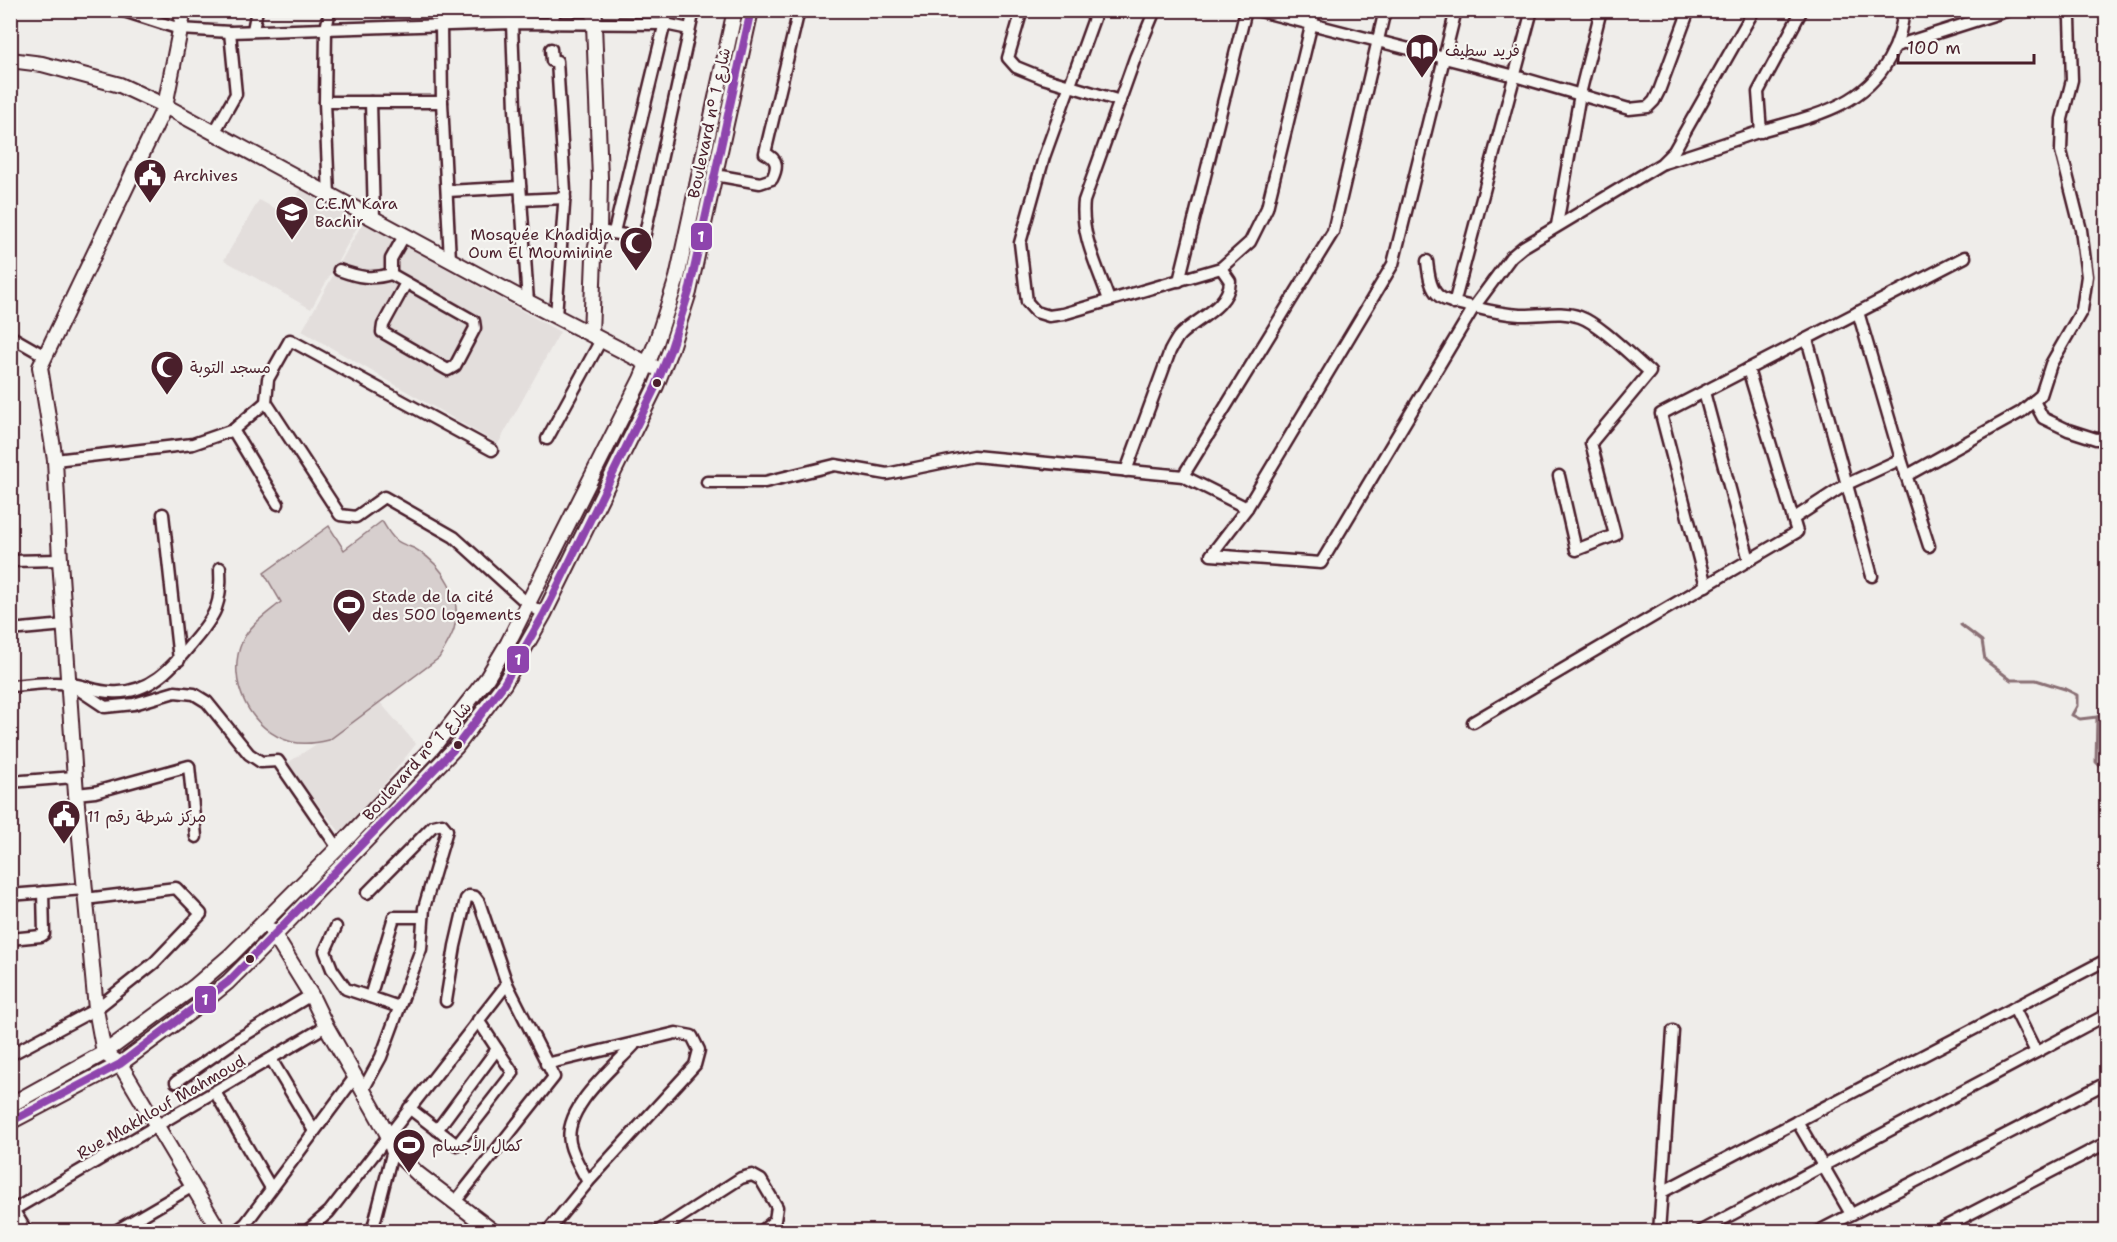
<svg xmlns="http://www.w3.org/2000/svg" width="2117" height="1242" viewBox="0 0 2117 1242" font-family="'Shantell Sans','Playpen Sans Arabic',sans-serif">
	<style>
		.built { fill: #e3dedc }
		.green { fill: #d7cfce; stroke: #90777c; stroke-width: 1.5 }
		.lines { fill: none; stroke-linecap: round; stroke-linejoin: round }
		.stream { stroke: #8a6f74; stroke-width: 3 }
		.street-casing { stroke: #4a1f2b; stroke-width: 15 }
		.secondary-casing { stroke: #4a1f2b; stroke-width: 18 }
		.street { stroke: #f6f6f2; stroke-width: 10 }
		.secondary { stroke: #f6f6f2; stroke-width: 14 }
		.bus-1-casing { stroke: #f6f6f2; stroke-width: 12 }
		.bus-1 { stroke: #8e44ad; stroke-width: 8 }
		.bus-dot { fill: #4a1f2b; stroke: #f6f6f2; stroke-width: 2 }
		.labels { text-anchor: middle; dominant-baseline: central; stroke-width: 4.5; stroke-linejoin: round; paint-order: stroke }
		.poi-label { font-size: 16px; fill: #4a1f2b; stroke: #f6f6f2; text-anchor: start }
		.street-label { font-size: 16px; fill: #4a1f2b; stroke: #f6f6f2 }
		.line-badge { stroke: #f6f6f2; stroke-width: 2 }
		.badge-label { font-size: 16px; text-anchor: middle; font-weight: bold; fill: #fff }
	</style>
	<rect width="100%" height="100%" fill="#efedea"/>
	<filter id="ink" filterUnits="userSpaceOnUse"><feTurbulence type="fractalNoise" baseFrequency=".0167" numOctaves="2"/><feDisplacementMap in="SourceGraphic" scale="12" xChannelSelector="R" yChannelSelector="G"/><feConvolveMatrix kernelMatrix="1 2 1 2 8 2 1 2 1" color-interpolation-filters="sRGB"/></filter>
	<g filter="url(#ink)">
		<g class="built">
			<path d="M301 189 360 222 311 309 224 260 259 200 286 214Z"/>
			<path d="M363 222 560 332 498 444 302 331Z"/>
			<path d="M378 700 416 744 343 836 286 764 347 724Z"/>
		</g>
		<path class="green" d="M382 521C386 527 390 536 396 540 402 545 411 546 417 550 443 565 463 598 454 629 451 639 444 649 439 658L329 740C317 743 305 745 292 742 251 732 225 681 242 642 249 625 268 613 281 602L264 573 329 526 344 550Z"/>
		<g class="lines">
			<g class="stream">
				<path d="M1961 625 1982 641 1985 660 2011 680H2036L2065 689 2077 695V706L2072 715 2080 719 2097 717 2096 762 2106 772"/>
				<path d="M2097 717 2106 712"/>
			</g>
			<g class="street-casing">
				<g id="street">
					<path d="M121 10 180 29 230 32 512 23 665 24 689 29"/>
					<path d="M444 10 441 25 442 102 450 260"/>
					<path d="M514 10 512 23 515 109 528 302"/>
					<path d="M1022 10 1008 58 1016 67 1043 78 1120 101"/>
					<path d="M1097 10 1044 157 1020 243 1027 302 1036 312 1049 316 1063 314 1221 268 1250 242 1267 208 1315 10"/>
					<path d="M1256 10 1515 76 1629 109 1648 107 1654 101 1659 91 1689 10"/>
					<path d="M552 24 555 10"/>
					<path d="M253 30 257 10"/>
					<path d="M1896 46 2009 10"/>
					<path d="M551 49 552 61H557L565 191 556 316"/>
					<path d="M325 102H442"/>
					<path d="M371 102 374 219"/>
					<path d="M1761 132 1758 92 1802 10"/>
					<path d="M214 133 236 94 230 32"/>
					<path d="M1664 163C1697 153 1729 142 1761 131 1811 116 1862 108 1889 59 1898 43 1903 28 1903 10"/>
					<path d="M715 175 760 183 772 179C778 167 778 159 765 153L799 10"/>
					<path d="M447 191 520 187"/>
					<path d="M329 195 325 102 326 29 330 10"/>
					<path d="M521 200 565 198"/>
					<path d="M1557 225 1580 94 1601 10"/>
					<path d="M599 231 644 238 694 10"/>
					<path d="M614 232 668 10"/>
					<path d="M1427 261C1431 299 1438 300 1474 307L1511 257 1523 247 1661 164 1674 151 1754 10"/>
					<path d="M339 270C358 277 371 280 391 274V259L404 236"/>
					<path d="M391 274 474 321 475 328 455 366 448 370 382 332 383 325 406 283"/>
					<path d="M1179 281 1246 10"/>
					<path d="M1109 300C1098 268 1080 234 1084 201L1135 58 1155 10"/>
					<path d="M1454 304 1532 10"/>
					<path d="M1858 312 1901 459 1929 546"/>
					<path d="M10 336 45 356"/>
					<path d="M1807 339 1872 576"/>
					<path d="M1704 392 1749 560"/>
					<path d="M2034 401 2043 418 2068 430 2096 439 2106 438"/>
					<path d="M266 402 268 379 290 340 492 450"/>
					<path d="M233 430 278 504"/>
					<path d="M547 439 601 340"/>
					<path d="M55 460 193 444 233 430 266 402 340 515 356 517 384 497 454 537 528 604 544 614"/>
					<path d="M1126 471 1170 351C1173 346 1176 339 1180 335 1196 319 1229 307 1230 281L1221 268"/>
					<path d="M1183 476 1333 232 1385 10"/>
					<path d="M1906 476 2021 412 2041 395 2051 364 2082 310 2087 276 2081 230 2061 151 2062 119 2072 80 2070 19 2067 10"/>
					<path d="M707 482H765L835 465 887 474 974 456 1183 476 1247 508 1211 555 1321 563 1474 307C1489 311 1504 314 1520 315 1541 316 1560 310 1580 317 1600 324 1633 358 1650 372L1591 443 1615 535 1576 550 1559 476"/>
					<path d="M1247 508 1393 264 1456 10"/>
					<path d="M163 514 179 660"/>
					<path d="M1793 519 1845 485 1901 459"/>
					<path d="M10 561 60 560"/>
					<path d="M1706 586 1661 414 1965 257"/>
					<path d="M10 630 65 625"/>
					<path d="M69 683 105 707 134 704 175 692 194 694 207 702 249 754 261 762 278 761 338 848"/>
					<path d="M10 686C30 685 51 681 70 684 84 685 97 692 111 692 148 695 172 668 193 642 216 615 222 604 220 568"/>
					<path d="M1473 722 1797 532 1748 369"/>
					<path d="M10 782 74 777"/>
					<path d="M76 794 95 792 189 766 196 837"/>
					<path d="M10 895 84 889"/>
					<path d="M336 927 325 951 332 969 346 989 370 997"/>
					<path d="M10 939 41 936 44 934 43 892"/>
					<path d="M446 1001 455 946 466 899 469 896 475 897 479 902 507 984"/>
					<path d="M399 1007 370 997 394 917H423"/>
					<path d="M2014 1008 2036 1052"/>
					<path d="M10 1055 96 1009 154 963 201 914 176 888 85 899"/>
					<path d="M271 1059 314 1131"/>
					<path d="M546 1064 676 1033 692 1036 699 1050 695 1065 588 1182 547 1232"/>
					<path d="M176 1082 238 1039 311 995"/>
					<path d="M363 1090 381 1057 421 949 424 908 447 830 442 824 433 826 367 893"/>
					<path d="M215 1092 271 1188"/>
					<path d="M409 1108 457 1145 513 1073 478 1020"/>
					<path d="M1797 1121 1851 1214"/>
					<path d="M437 1130 497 1049"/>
					<path d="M588 1182C582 1170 573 1157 570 1143 563 1108 612 1069 634 1045"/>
					<path d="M1662 1192 2106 960"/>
					<path d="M11 1206 27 1232"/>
					<path d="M10 1212 326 1026"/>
					<path d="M114 1232 193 1186"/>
					<path d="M235 1232 246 1223 355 1077"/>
					<path d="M306 1232 329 1212 507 984 554 1077 455 1202"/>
					<path d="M372 1232 393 1150"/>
					<path d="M657 1232 741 1178 752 1175 761 1180 777 1207 775 1220 761 1232"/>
					<path d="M1659 1232 1673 1031"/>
					<path d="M1699 1232 2106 1015"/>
					<path d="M1817 1232 2106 1083"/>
					<path d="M1935 1232 2106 1143"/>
				</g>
			</g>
			<g class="secondary-casing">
				<g id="secondary">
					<path d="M184 10 165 106 40 367 55 460 60 560 76 794 96 1009 104 1053 120 1064 220 1232"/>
					<path d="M10 60 42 64 120 85 165 106 528 302 654 367"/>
					<path d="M591 334 594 257 599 231 600 178 594 24 595 10"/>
					<path d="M271 930 311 995 326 1026 373 1108 388 1135 393 1150 418 1174 494 1232"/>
					<path d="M10 1105 104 1053 194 987 231 955 338 848 433 747 487 678 508 643 641 379 656 343 677 278 735 10"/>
					<path d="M10 1122 120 1064 201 1004 228 982 275 935 456 747 504 684 544 614 602 496 656 386 671 348 689 292 751 10"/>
				</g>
			</g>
			<use href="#street" class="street"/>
			<use href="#secondary" class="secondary"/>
			<g class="bus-1-casing">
				<path id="bus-1" d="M10 1122 120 1064 228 982 456 747 504 684 544 614 656 386 671 348 689 292 751 10"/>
			</g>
			<use href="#bus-1" class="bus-1"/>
		</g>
	</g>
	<defs>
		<g id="library-pin" transform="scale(1.725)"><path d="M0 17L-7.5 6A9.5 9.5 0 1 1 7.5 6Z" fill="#4a1f2b" stroke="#f6f6f2"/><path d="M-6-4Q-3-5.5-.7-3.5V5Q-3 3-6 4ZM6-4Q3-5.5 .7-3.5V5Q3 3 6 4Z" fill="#fff"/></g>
		<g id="civic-pin" transform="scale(1.725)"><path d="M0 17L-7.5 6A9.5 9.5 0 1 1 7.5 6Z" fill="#4a1f2b" stroke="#f6f6f2"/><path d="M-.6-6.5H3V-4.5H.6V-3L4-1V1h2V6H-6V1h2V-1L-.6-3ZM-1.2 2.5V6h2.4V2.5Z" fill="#fff"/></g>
		<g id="university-pin" transform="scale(1.725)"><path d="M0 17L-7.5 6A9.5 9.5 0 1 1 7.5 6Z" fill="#4a1f2b" stroke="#f6f6f2"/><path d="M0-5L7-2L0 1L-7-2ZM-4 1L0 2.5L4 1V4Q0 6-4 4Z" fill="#fff"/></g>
		<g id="mosque-pin" transform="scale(1.725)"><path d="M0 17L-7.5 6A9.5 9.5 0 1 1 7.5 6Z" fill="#4a1f2b" stroke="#f6f6f2"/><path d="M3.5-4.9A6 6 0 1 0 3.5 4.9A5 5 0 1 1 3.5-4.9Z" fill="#fff"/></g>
		<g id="stadium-pin" transform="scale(1.725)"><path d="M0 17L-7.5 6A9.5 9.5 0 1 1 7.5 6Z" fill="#4a1f2b" stroke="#f6f6f2"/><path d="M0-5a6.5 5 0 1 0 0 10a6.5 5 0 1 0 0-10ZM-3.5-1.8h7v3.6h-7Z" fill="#fff"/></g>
	</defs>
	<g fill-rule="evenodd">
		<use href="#library-pin" x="1422" y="50"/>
		<use href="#civic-pin" x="150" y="175"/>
		<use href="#university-pin" x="292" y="212"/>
		<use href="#mosque-pin" x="636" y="243"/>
		<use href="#mosque-pin" x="167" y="367"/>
		<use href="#stadium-pin" x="349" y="605"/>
		<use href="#civic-pin" x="64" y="816"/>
		<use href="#stadium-pin" x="409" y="1145"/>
	</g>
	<g class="bus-dot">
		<circle cx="657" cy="383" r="5"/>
		<circle cx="458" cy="745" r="5"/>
		<circle cx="250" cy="959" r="5"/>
	</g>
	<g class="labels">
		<g class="poi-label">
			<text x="1445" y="50">فريد سطيف</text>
			<text x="173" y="175">Archives</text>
			<text x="315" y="203">C.E.M Kara<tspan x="315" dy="18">Bachir</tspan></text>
			<text x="613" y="234" text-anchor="end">Mosquée Khadidja<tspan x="613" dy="18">Oum El Mouminine</tspan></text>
			<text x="190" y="367">مسجد التوبة</text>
			<text x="372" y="596">Stade de la cité<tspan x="372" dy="18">des 500 logements</tspan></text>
			<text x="87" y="816">مركز شرطة رقم 11</text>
			<text x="432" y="1145">كمال الأجسام</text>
		</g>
		<g class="street-label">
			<text transform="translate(709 123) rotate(-78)">Boulevard n° شارع 1</text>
			<text transform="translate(417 761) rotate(-48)">Boulevard n° شارع 1</text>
			<text transform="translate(161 1107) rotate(-30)">Rue Makhlouf Mahmoud</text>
		</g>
	</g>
	<g class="line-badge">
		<rect x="690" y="222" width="23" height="29" rx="6" fill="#8e44ad"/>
		<rect x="506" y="645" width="24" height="29" rx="6" fill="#8e44ad"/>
		<rect x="194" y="985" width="23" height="29" rx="6" fill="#8e44ad"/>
	</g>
	<g class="badge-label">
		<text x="701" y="242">1</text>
		<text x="518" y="665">1</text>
		<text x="205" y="1005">1</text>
	</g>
	<rect width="2117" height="1242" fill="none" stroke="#f6f6f2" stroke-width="36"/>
	<rect x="18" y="18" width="2081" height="1206" fill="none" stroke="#4a1f2b" stroke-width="2" filter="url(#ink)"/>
	<path d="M1898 54v9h136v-9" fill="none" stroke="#4a1f2b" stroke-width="3"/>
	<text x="1907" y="54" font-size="18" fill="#4a1f2b" stroke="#f6f6f2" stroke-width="4.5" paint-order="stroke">100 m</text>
</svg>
